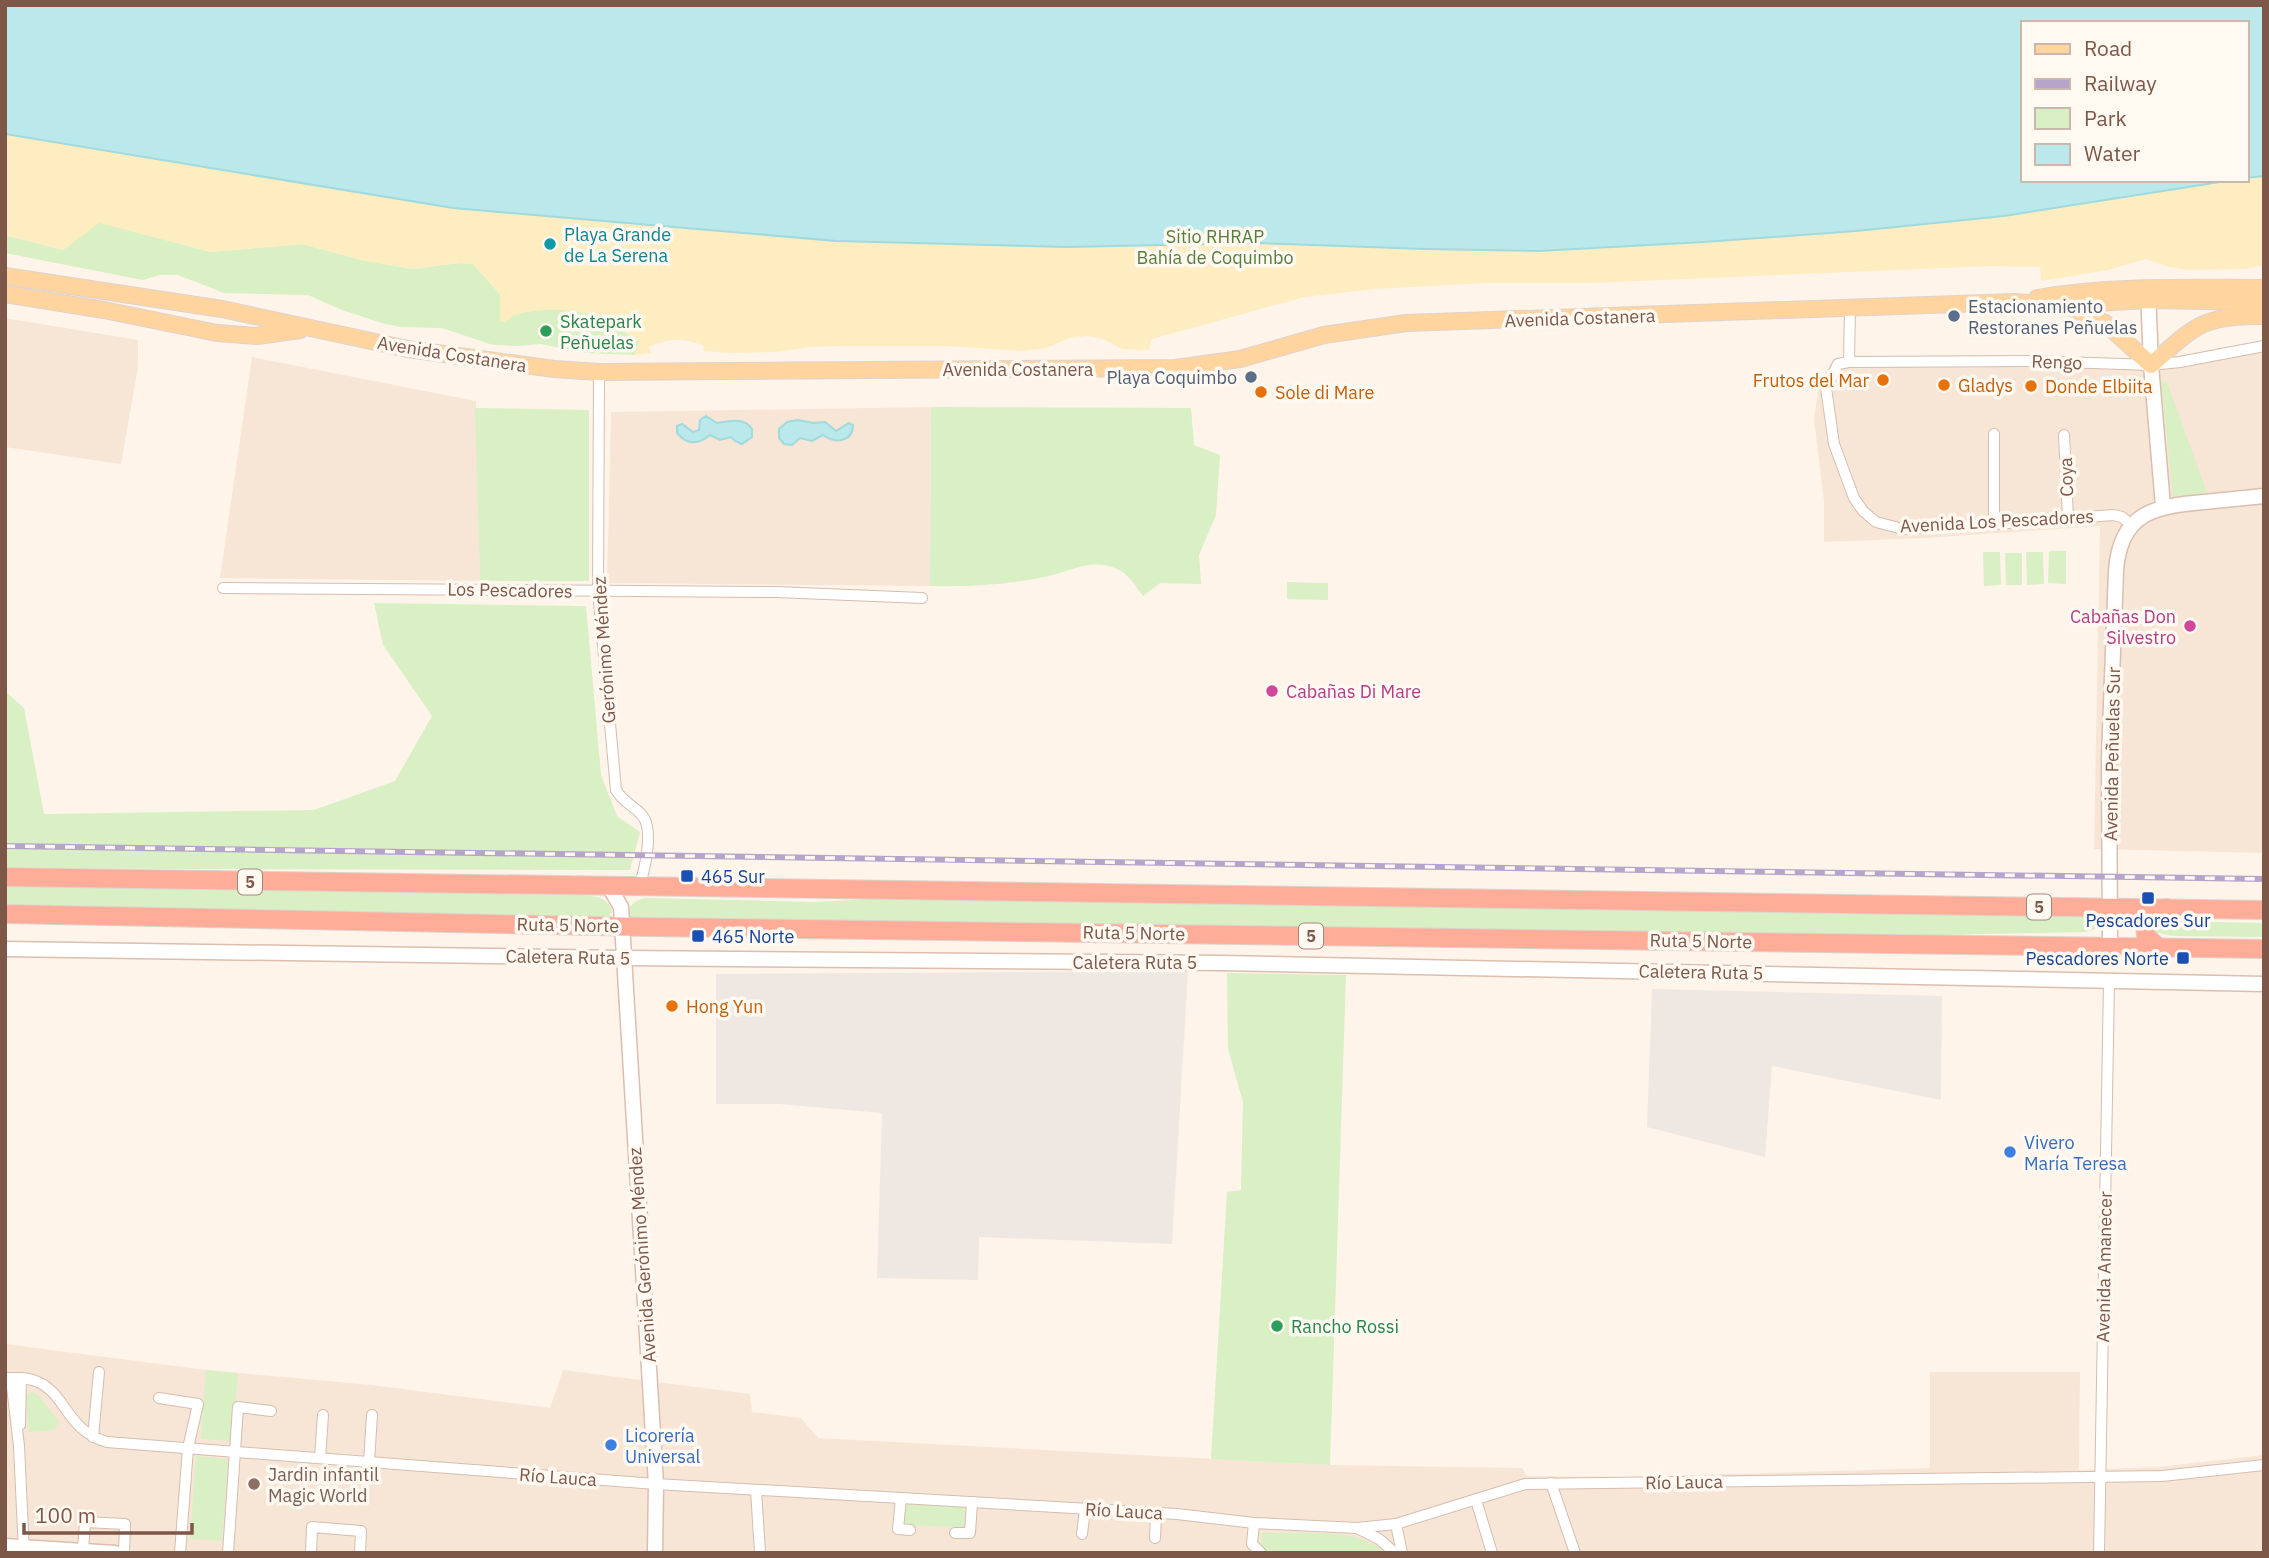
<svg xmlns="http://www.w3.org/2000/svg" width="2269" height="1558" viewBox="0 0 2269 1558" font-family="'IBM Plex Sans',sans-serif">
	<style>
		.residential { fill: #f7e6d6 }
		.industrial { fill: #efe7e2 }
		.green { fill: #d9efc4 }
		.sand { fill: #ffedc2 }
		.water { fill: #bae8eb; stroke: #9fdade; stroke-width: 2 }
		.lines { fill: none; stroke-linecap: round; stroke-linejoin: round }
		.street-casing { stroke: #d5bdaf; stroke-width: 12 }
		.secondary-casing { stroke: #dbbeae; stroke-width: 17 }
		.primary-casing { stroke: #ddd3cf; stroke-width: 18 }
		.highway-casing { stroke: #ddd3cf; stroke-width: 20 }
		.street { stroke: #fff; stroke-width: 10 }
		.secondary { stroke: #fff; stroke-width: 14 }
		.primary { stroke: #ffd49f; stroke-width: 16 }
		.highway { stroke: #ffac99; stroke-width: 18 }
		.rail-casing { stroke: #b6a4cb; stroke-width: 6 }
		.rail { stroke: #fff9f1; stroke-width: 3.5; stroke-dasharray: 10; stroke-linecap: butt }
		.culture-dot { fill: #0f9aa8; stroke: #fff9f1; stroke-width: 2.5 }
		.service-dot { fill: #5c6f8a; stroke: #fff9f1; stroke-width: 2.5 }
		.leisure-dot { fill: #2e9e5b; stroke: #fff9f1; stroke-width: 2.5 }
		.food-dot { fill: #e8710a; stroke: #fff9f1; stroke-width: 2.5 }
		.hotel-dot { fill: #d1479c; stroke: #fff9f1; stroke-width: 2.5 }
		.transit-dot { fill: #1a4fb4; stroke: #fff9f1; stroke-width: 2.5 }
		.shop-dot { fill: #3f7fe0; stroke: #fff9f1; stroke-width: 2.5 }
		.education-dot { fill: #8d6e63; stroke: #fff9f1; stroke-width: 2.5 }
		.labels { text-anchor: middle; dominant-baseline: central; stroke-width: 7; stroke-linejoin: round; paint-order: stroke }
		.shield { fill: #fff9f1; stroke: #a4887b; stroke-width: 2 }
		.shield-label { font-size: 16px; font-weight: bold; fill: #7d5748 }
		.culture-label { font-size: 18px; fill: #0d838f; stroke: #fff9f1; text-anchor: start }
		.park-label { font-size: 18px; fill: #547e3c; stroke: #fff9f1 }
		.service-label { font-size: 18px; fill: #4e5e75; stroke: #fff9f1; text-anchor: start }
		.street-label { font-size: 18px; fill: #7d5748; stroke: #fff9f1 }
		.leisure-label { font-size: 18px; fill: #27864d; stroke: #fff9f1; text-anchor: start }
		.food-label { font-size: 18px; fill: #c56008; stroke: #fff9f1; text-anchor: start }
		.hotel-label { font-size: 18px; fill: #b23c85; stroke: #fff9f1; text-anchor: end }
		.transit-label { font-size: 18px; fill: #164399; stroke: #fff9f1; text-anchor: start }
		.shop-label { font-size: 18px; fill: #366cbe; stroke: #fff9f1; text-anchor: start }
		.education-label { font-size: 18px; fill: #785e54; stroke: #fff9f1; text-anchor: start }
	</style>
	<rect width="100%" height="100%" fill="#fff4e9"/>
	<g class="residential">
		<path d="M5 318 138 340V367L121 464 5 447Z"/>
		<path d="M2264 340V853L2094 849 2100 526 1927 538 1824 542V501L1814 419 1819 384 1834 358 1970 355 2149 359 2177 356Z"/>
		<path d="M252 357 476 401 480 581 220 578Z"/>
		<path d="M931 407 930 586 607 583 611 412Z"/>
		<path d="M5 1344 206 1370 372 1385 550 1408 563 1370 750 1394 752 1412 801 1418 818 1438 1330 1465 1522 1468 1527 1476 1635 1477 1930 1468V1372H2080L2079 1470 2158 1467 2264 1455V1553H5Z"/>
	</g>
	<g class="industrial">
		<path d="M1188 971 1172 1244 979 1237 978 1280 877 1278 882 1113 779 1104H716V974Z"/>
		<path d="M1652 989 1942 996 1941 1100 1772 1066 1765 1157 1647 1127Z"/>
	</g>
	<g class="green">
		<path d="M98 222 211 252 302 244 366 261 413 269 459 263 473 264 500 294 501 304 508 317C525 307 572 308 590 314 607 319 624 333 639 341L635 355 586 353 541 344 517 346 493 345 442 328 400 327 382 323 342 310 308 295 224 293 178 275H160L143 280 5 253V235L63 250Z"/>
		<path d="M2161 381 2167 382 2208 495 2173 497Z"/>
		<path d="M931 407 1191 408 1194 445 1220 455 1216 515 1199 555 1201 584 1160 583 1143 596C1133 583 1128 572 1112 567 1088 559 1067 573 1044 577 1006 585 968 587 930 586Z"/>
		<path d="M475 408 589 410V581H480Z"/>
		<path d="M2049 551H2066V584L2048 583Z"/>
		<path d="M1983 552H2000L2001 585 1984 586Z"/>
		<path d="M2026 552H2043L2044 584 2027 585Z"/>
		<path d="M2005 553H2022V585H2006Z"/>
		<path d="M1287 582 1328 583V600L1287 599Z"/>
		<path d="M374 603 586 606 601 775 617 816 640 832 630 870 160 869 5 867V691L24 708 44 814 314 810 395 781 432 716 383 645Z"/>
		<path d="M5 885 578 895C592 896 606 895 612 910L609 917 601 918 5 907Z"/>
		<path d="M908 897 2094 915 2098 924 2095 929 2086 932 1897 936 628 918C628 906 633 901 645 898L814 902Z"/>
		<path d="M2165 918 2168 921 2264 923V937L2173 936 2154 932 2153 925Z"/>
		<path d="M1227 973 1346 975 1330 1465 1211 1459 1227 1192 1241 1190 1243 1102 1228 1049Z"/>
		<path d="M206 1370 238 1373 232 1441 201 1439Z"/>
		<path d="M31 1392 38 1395 59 1422 54 1430 29 1432 26 1397Z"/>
		<path d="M196 1456 228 1459 222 1541 190 1539Z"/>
		<path d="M906 1504 965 1507 964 1527 904 1525Z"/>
		<path d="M1262 1533C1296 1534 1361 1526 1385 1553H1269L1261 1548Z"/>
	</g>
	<path class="sand" d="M5 134 453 208 836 241 1067 247 1258 243 1424 249 1539 251 1704 242 1856 231 2004 216 2160 191 2246 180V178L2264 176V265L2246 269 2188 270 2168 267 2146 259 2108 270 2041 281 2040 267 1991 266 1591 283H1485L1375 289 1305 297 1152 339 1149 350 1122 349 1103 339 1087 336 1069 338 1047 348 1022 351 946 346H841L809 347 778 352 730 353 703 351 704 346C685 338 668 338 649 347L651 353 635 355 639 341C624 332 606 319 590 314 573 309 514 306 506 323L500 321V294L473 264 458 263 413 269 366 261 302 244 211 252 99 223 63 250 5 235Z"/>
	<g class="water">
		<path d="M5 5H2264V176L2246 178V23H2022V180H2233L2004 216 1856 231 1704 242 1539 251 1424 249 1258 243 1067 247 836 241 453 208 5 134Z"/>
		<path d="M706 416 717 423C729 421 744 417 752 429V437L742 444 735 441 731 437 720 440 710 435C698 445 687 445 677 433V426L682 424 693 432 699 430 700 420Z"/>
		<path d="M798 420 814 423 825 422 836 431 849 423 853 425C853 442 835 444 823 435L812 441 800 438 792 445 784 444 779 438V429L787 422Z"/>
	</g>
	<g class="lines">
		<g class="street-casing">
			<g id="street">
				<path d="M1849 362 1850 308"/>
				<path d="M599 372 598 591 616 790C624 804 637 807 644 818 653 833 645 870 639 886"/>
				<path d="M1994 434V524"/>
				<path d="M2064 435 2068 518"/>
				<path d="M2132 526 2122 517 2113 515 1994 524 1903 529 1876 522 1863 511 1854 498 1834 444 1826 388 1838 364 1849 362 2034 361 2151 365 2180 362 2264 346"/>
				<path d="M223 588 776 592 922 598"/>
				<path d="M5 1378C16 1378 28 1377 38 1382 66 1394 67 1431 107 1442L656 1484 1177 1514 1254 1523 1357 1528 1396 1524 1525 1484 2162 1476 2264 1465"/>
				<path d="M11 1378 19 1446 24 1552"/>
				<path d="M159 1398 198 1404 188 1448 180 1553"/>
				<path d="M20 1425 21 1378"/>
				<path d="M93 1437 99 1372"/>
				<path d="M320 1458 323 1415"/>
				<path d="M369 1462 372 1415"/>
				<path d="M1551 1483 1575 1553"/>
				<path d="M756 1490 760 1553"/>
				<path d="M901 1498 898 1529 910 1530"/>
				<path d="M1476 1500 1492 1553"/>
				<path d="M1254 1523 1252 1544 1261 1553"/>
				<path d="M1396 1524 1402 1553"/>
				<path d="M1357 1528 1379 1539 1395 1553"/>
				<path d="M955 1533H970L972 1502"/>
				<path d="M1082 1534 1085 1509"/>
				<path d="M1155 1538 1156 1513"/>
				<path d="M83 1550 85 1522 125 1524 124 1553"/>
				<path d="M228 1553 238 1407 271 1411"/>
				<path d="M311 1553 312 1527 361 1531 360 1553"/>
				<path d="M2099 1553 2109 982"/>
			</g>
		</g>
		<g class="secondary-casing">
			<g id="secondary">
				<path d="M2148 290 2151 365 2163 506"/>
				<path d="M608 885 621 907 656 1484 655 1553"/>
				<path d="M2110 947 2109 758 2116 571C2120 513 2154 506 2204 502 2224 500 2244 498 2264 496"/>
				<path d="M5 949 624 958 1221 963 2264 984"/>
				<path d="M5 1546 115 1553"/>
			</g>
		</g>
		<g class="primary-casing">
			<g id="primary">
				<path d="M5 276 222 309 408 349 554 369 599 372 1176 368 1240 359 1324 335 1406 323 2014 302 2060 305 2148 300 2264 302"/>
				<path d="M5 294 104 310 217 333 257 336 300 330"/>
				<path d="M2037 298C2111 285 2189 288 2264 288"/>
				<path d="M2069 307 2105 323 2151 365C2195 326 2202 315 2264 316"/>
			</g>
		</g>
		<g class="highway-casing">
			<g id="highway">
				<path d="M5 877 2264 910"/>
				<path d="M5 914 645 927 2264 949"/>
				<path d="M2159 948 2146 936C2143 919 2153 914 2167 908"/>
			</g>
		</g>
		<use href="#street" class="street"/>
		<use href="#secondary" class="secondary"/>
		<use href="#primary" class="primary"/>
		<use href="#highway" class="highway"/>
		<g class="rail-casing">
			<path id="rail" d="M5 846 2264 879"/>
		</g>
		<use href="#rail" class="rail"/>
	</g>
	<circle class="culture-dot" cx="550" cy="244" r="7"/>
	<g class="service-dot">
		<circle cx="1954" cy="316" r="7"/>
		<circle cx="1251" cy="377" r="7"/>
	</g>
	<g class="leisure-dot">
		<circle cx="546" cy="331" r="7"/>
		<circle cx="1277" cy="1326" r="7"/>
	</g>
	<g class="food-dot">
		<circle cx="1883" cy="380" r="7"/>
		<circle cx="1944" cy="385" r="7"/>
		<circle cx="2031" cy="386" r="7"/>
		<circle cx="1261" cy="392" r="7"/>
		<circle cx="672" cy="1006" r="7"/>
	</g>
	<g class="hotel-dot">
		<circle cx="2190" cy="626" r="7"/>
		<circle cx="1272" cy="691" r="7"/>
	</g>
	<g class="transit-dot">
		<rect x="680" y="869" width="14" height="14" rx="3.5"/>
		<rect x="2141" y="891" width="14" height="14" rx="3.5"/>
		<rect x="691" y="929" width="14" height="14" rx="3.5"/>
		<rect x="2176" y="951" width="14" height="14" rx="3.5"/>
	</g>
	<g class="shop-dot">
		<circle cx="2010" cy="1152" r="7"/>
		<circle cx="611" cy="1445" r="7"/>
	</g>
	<circle class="education-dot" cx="254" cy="1484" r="7"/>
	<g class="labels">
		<g class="shield">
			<rect x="238" y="869.5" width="24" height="25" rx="5"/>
			<rect x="2027" y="894.5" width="24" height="25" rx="5"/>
			<rect x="1299" y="923.5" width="24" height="25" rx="5"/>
		</g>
		<g class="shield-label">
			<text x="250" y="882">5</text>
			<text x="2039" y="907">5</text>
			<text x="1311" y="936">5</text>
		</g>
		<g class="culture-label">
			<text x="564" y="234">Playa Grande<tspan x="564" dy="21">de La Serena</tspan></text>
		</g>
		<g class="park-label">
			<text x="1215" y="236">Sitio RHRAP<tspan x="1215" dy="21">Bahía de Coquimbo</tspan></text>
		</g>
		<g class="service-label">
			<text x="1968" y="306">Estacionamiento<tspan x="1968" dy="21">Restoranes Peñuelas</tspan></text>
			<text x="1237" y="377" text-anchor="end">Playa Coquimbo</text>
		</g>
		<g class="street-label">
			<text transform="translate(1580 318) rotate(-2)">Avenida Costanera</text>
			<text transform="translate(452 354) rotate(9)">Avenida Costanera</text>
			<text transform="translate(2057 362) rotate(2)">Rengo</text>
			<text x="1018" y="369">Avenida Costanera</text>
			<text transform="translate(2066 477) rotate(-92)">Coya</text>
			<text transform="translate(1997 521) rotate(-3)">Avenida Los Pescadores</text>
			<text transform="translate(510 590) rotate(1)">Los Pescadores</text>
			<text transform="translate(604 650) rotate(-94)">Gerónimo Méndez</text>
			<text transform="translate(2112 754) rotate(-89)">Avenida Peñuelas Sur</text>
			<text transform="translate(568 925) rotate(1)">Ruta 5 Norte</text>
			<text transform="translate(1134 933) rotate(1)">Ruta 5 Norte</text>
			<text transform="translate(1701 941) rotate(1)">Ruta 5 Norte</text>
			<text transform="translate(568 957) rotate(1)">Caletera Ruta 5</text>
			<text x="1135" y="962">Caletera Ruta 5</text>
			<text transform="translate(1701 972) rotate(1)">Caletera Ruta 5</text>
			<text transform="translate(642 1255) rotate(-94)">Avenida Gerónimo Méndez</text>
			<text transform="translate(2104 1267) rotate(-89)">Avenida Amanecer</text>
			<text transform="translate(558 1477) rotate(4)">Río Lauca</text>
			<text transform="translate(1684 1482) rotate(-1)">Río Lauca</text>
			<text transform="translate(1124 1511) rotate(3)">Río Lauca</text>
		</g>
		<g class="leisure-label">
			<text x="560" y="321">Skatepark<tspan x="560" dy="21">Peñuelas</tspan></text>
			<text x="1291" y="1326">Rancho Rossi</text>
		</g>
		<g class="food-label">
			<text x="1869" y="380" text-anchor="end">Frutos del Mar</text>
			<text x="1958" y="385">Gladys</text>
			<text x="2045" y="386">Donde Elbiita</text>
			<text x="1275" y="392">Sole di Mare</text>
			<text x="686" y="1006">Hong Yun</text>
		</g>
		<g class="hotel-label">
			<text x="2176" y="616">Cabañas Don<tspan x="2176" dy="21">Silvestro</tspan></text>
			<text x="1286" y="691" text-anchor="start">Cabañas Di Mare</text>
		</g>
		<g class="transit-label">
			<text x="701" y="876">465 Sur</text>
			<text x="2148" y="920" text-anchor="middle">Pescadores Sur</text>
			<text x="712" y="936">465 Norte</text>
			<text x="2169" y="958" text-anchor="end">Pescadores Norte</text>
		</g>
		<g class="shop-label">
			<text x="2024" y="1142">Vivero<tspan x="2024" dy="21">María Teresa</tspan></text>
			<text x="625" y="1435">Licorería<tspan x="625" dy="21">Universal</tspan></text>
		</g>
		<g class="education-label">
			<text x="268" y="1474">Jardin infantil<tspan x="268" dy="21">Magic World</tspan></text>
		</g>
	</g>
	<rect width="2269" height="1558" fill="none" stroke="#7d5748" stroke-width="14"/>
	<rect x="2021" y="21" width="228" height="161" fill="#fff9f1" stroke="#cbb8ad" stroke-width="2"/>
	<rect x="2035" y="44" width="35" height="10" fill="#ffd49f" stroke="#cbb8ad" stroke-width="2"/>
	<text x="2084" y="56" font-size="21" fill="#7d5748">Road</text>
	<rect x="2035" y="79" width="35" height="10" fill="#b6a4cb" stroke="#cbb8ad" stroke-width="2"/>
	<text x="2084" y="91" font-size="21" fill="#7d5748">Railway</text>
	<rect x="2035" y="108" width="35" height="21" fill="#d9efc4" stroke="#cbb8ad" stroke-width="2"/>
	<text x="2084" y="126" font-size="21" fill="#7d5748">Park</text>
	<rect x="2035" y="144" width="35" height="21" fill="#bae8eb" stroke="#cbb8ad" stroke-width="2"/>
	<text x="2084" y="161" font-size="21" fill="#7d5748">Water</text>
	<path d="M24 1523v10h168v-10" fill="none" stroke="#7d5748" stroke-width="3.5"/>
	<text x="35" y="1523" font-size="21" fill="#7d5748" stroke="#fff9f1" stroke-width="5" paint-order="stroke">100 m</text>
</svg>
